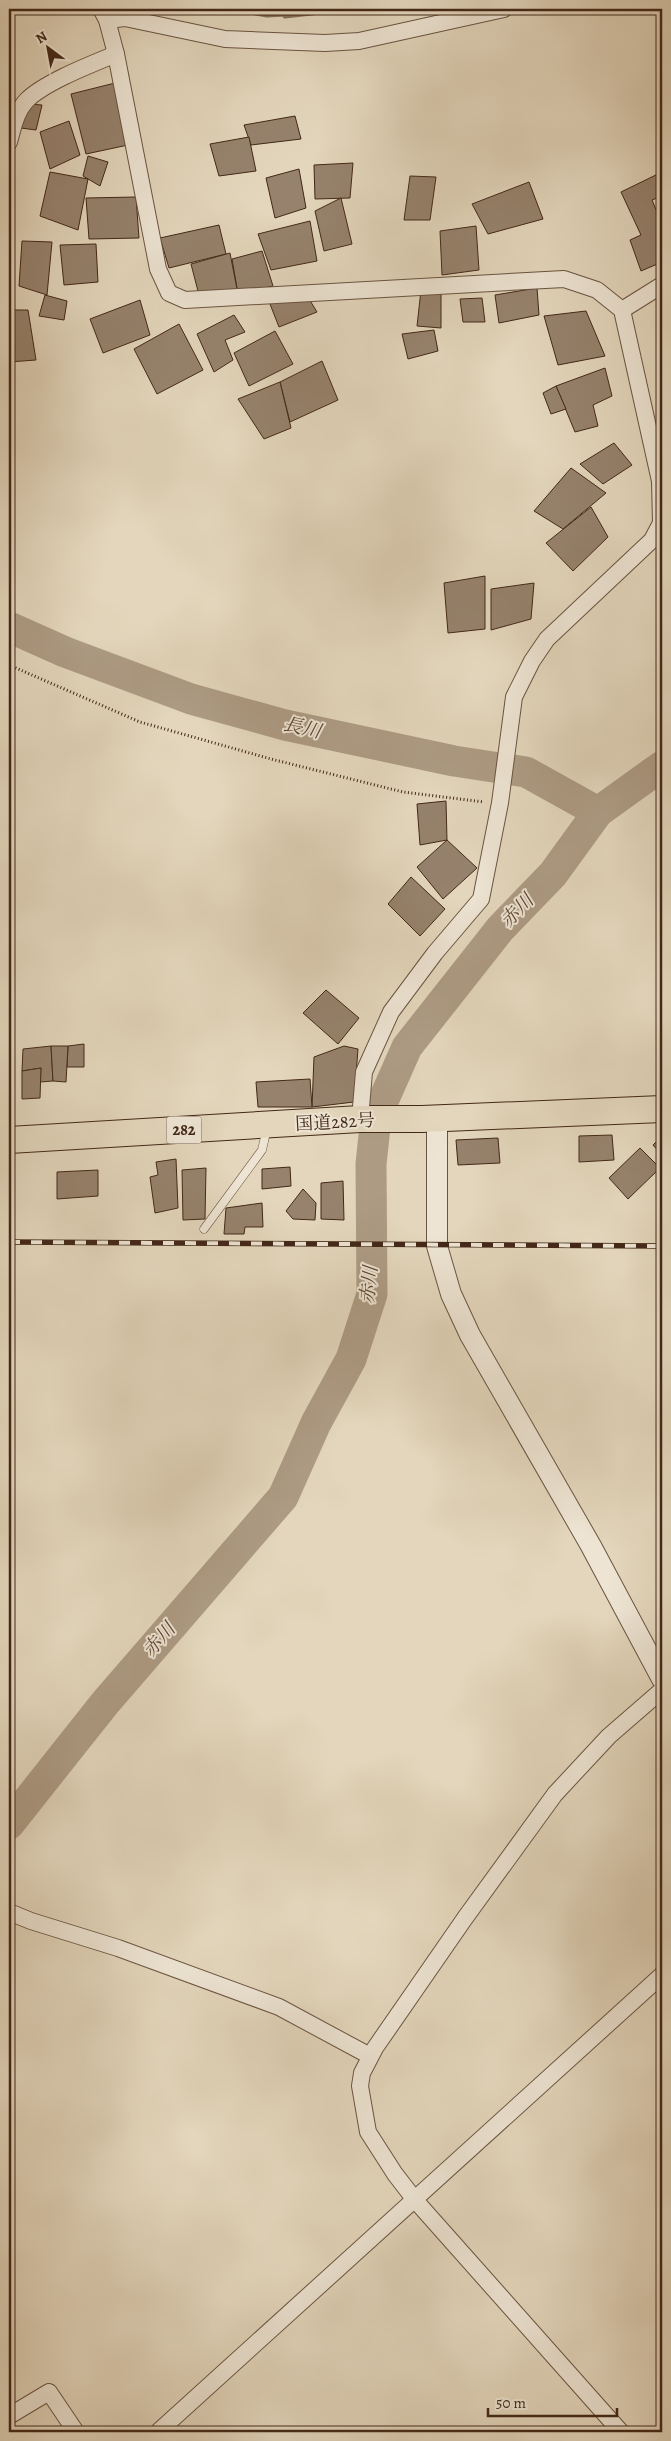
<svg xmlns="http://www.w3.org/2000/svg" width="671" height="2441" viewBox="0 0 671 2441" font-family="Alegreya,'Noto Serif JP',serif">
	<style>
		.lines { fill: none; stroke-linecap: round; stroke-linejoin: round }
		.stream { stroke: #836d59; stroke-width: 5 }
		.river { stroke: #ad9b84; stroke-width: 31 }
		.building { fill: #96826d; stroke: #432818 }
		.service-casing { stroke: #6b5441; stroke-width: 9 }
		.minor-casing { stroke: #6b5441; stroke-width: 18 }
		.tertiary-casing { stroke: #6b5441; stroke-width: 22 }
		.trunk-casing { stroke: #432818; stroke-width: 28 }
		.path { stroke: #432818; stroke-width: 3; stroke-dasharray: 1 2.5; stroke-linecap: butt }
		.service { stroke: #ede4d3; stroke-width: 8 }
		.minor { stroke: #ede4d3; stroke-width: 16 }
		.tertiary { stroke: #ede4d3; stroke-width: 20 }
		.trunk { stroke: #e3d6bc; stroke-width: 26 }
		.rail-casing { stroke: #432818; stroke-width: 5.5 }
		.rail { stroke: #ede4d3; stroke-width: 4; stroke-dasharray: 11; stroke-linecap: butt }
		.labels { text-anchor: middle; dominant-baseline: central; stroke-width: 4; stroke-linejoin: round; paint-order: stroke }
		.shield { fill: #ede4d3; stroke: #766050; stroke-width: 1 }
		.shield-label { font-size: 16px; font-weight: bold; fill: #432818 }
		.street-label { font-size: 18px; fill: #432818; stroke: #ede4d3 }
		.water-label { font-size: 19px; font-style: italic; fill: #5e4533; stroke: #ede4d3 }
	</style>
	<rect width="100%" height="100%" fill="#e3d6bc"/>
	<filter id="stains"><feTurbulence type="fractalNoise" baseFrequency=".004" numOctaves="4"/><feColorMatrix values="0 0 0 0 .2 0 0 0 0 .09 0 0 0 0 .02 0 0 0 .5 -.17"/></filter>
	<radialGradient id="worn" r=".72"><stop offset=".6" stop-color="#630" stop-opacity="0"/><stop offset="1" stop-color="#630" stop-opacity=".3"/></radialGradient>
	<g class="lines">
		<g class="stream">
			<path d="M222 9H224"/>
			<path d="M234 9 267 15 286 14 285 16 347 9"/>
		</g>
		<g class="river">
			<path d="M9 627 65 652 191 699 285 725 454 761 526 772 598 812"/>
			<path d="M9 1824 105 1703 283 1497 316 1423 351 1359 372 1294 371 1164 376 1117 407 1047 500 929 553 874 598 812 662 766"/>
		</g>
	</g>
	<g class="building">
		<path d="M115 83 128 145 86 154 71 94Z"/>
		<path d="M28 104 42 105 36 130 21 128Z"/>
		<path d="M295 116 301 139 251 145 244 125Z"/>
		<path d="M69 121 80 155 50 169 40 132Z"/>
		<path d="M249 137 256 171 219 176 210 144Z"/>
		<path d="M88 156 108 162 100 186 83 176Z"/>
		<path d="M353 163 350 198 315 199 314 165Z"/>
		<path d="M299 169 306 208 275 218 266 178Z"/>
		<path d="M50 172 88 179 78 230 40 216Z"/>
		<path d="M662 172V196L652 200 662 224V262L641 271 630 240 641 235 621 192Z"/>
		<path d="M410 176 436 177 430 220H404Z"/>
		<path d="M529 182 543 219 488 234 472 204Z"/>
		<path d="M136 197 139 238 89 239 86 198Z"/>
		<path d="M341 198 352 244 324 251 315 211Z"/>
		<path d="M310 221 317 261 271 270 258 234Z"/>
		<path d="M219 225 226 254 169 268 160 238Z"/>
		<path d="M476 226 479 270 442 275 440 231Z"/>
		<path d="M22 241 52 242 47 295 19 286Z"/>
		<path d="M96 244 98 282 64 285 60 245Z"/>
		<path d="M262 251 273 286 238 294 232 259Z"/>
		<path d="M230 253 238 294 199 295 191 264Z"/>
		<path d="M537 288 539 315 499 323 495 295Z"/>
		<path d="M421 290 441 291V328L417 326Z"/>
		<path d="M306 294 317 312 279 327 270 304Z"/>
		<path d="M45 295 67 301 64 320 39 316Z"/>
		<path d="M482 298 485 322H463L460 299Z"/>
		<path d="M140 300 150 335 103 353 90 319Z"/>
		<path d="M9 310H28L36 360 9 362Z"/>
		<path d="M586 311 605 356 558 365 544 316Z"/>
		<path d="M234 315 245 332 225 340 233 360 214 372 197 334Z"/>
		<path d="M179 324 203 370 157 394 134 349Z"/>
		<path d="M434 330 438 351 408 359 402 334Z"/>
		<path d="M275 331 293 364 249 386 234 353Z"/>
		<path d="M322 361 338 400 290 422 280 382Z"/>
		<path d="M605 368 612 396 593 405 598 426 575 432 556 386Z"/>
		<path d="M280 382 291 428 264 439 238 399Z"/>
		<path d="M556 386 566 409 551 414 543 393Z"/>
		<path d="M614 443 632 465 603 484 580 464Z"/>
		<path d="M571 468 606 493 563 529 534 511Z"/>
		<path d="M591 507 608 537 573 571 546 543Z"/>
		<path d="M485 576V629L448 633 444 583Z"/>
		<path d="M534 583 531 619 491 630V589Z"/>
		<path d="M446 801 447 840 420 845 417 804Z"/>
		<path d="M447 840 477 868 443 899 417 867Z"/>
		<path d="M411 877 445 909 420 936 388 904Z"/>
		<path d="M326 990 359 1018 338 1044 303 1013Z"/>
		<path d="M84 1044V1067H67L68 1046Z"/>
		<path d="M51 1046 53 1081 40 1082 41 1068 22 1071 23 1049Z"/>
		<path d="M51 1046H68L66 1082 53 1081Z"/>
		<path d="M344 1046 358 1049 354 1102 312 1107 314 1057Z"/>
		<path d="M41 1068 40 1098 22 1099V1071Z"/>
		<path d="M310 1079 312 1107H258L256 1082Z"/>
		<path d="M612 1135 614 1160 579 1162V1136Z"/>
		<path d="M662 1136V1155L653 1145Z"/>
		<path d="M498 1138 500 1163 458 1165 456 1140Z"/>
		<path d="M640 1148 660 1168 628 1199 609 1178Z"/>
		<path d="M176 1159 178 1208 155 1213 150 1177 158 1175 156 1162Z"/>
		<path d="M290 1167 291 1186 262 1189V1169Z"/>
		<path d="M206 1168 205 1219 183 1220 182 1170Z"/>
		<path d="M98 1170V1196L57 1199V1172Z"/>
		<path d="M343 1181 344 1220 321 1219V1183Z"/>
		<path d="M303 1189 316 1203 315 1220 293 1219 286 1211Z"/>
		<path d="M262 1203 263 1227H245L244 1234H224L226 1208Z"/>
	</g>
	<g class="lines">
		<g class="service-casing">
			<path id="service" d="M204 1229 262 1150 267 1128"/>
		</g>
		<g class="minor-casing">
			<g id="minor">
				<path d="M101 9 107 20 116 54 158 269 169 293 185 300 564 279 597 290 622 310 660 481 661 523 652 540 547 639 532 661 514 697 500 803 481 899 435 953 391 1012 364 1072 360 1119"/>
				<path d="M107 20 125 18 225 39 325 43 359 41 504 9"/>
				<path d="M9 142C13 128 16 111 27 100 45 82 92 64 116 54"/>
				<path d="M622 310 662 285"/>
				<path d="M9 1912 31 1921 118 1948 279 2007 370 2056"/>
				<path d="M9 2416 49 2392 76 2432"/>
				<path d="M158 2432 662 1975"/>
				<path d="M621 2432 415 2200 395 2174 368 2132 360 2086 362 2073 375 2048 465 1918 555 1794 609 1736 662 1690"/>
			</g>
		</g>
		<g class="tertiary-casing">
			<path id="tertiary" d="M437 1117V1246L451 1294 470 1335 591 1546 662 1679"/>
		</g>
		<g class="trunk-casing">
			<path id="trunk" d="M9 1140 360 1119H422L662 1109"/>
		</g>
		<path class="path" d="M9 665 140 722 271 759 403 792 484 802"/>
		<use href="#service" class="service"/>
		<use href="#minor" class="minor"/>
		<use href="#tertiary" class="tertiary"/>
		<use href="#trunk" class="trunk"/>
		<g class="rail-casing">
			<path id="rail" d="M9 1242 662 1246"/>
		</g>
		<use href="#rail" class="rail"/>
	</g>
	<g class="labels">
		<rect class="shield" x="166.5" y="1116.5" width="35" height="27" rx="4"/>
		<g class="shield-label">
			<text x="184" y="1130">282</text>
		</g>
		<g class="street-label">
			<text transform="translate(335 1122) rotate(-3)">国道282号</text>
		</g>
		<g class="water-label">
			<text transform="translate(302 728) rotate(13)">長川</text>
			<text transform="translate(517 911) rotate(-46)">赤川</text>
			<text transform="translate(369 1285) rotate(-84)">赤川</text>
			<text transform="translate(159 1640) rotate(-49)">赤川</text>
		</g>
	</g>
	<rect width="671" height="2441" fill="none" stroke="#e3d6bc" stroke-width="30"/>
	<rect x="10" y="10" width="651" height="2421" fill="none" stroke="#432818" stroke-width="2.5"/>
	<rect x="15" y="15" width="641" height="2411" fill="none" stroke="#432818"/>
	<g transform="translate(48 48) rotate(328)" stroke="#ede4d3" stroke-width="4" paint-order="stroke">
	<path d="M0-4L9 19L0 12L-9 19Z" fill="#432818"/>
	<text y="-8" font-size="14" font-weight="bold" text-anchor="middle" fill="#432818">N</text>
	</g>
	<path d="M488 2408v8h129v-8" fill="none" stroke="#432818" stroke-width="2.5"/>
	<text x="496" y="2408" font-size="15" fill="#432818" stroke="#ede4d3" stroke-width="4" paint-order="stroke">50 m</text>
	<rect width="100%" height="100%" filter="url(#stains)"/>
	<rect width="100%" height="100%" fill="url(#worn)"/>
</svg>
